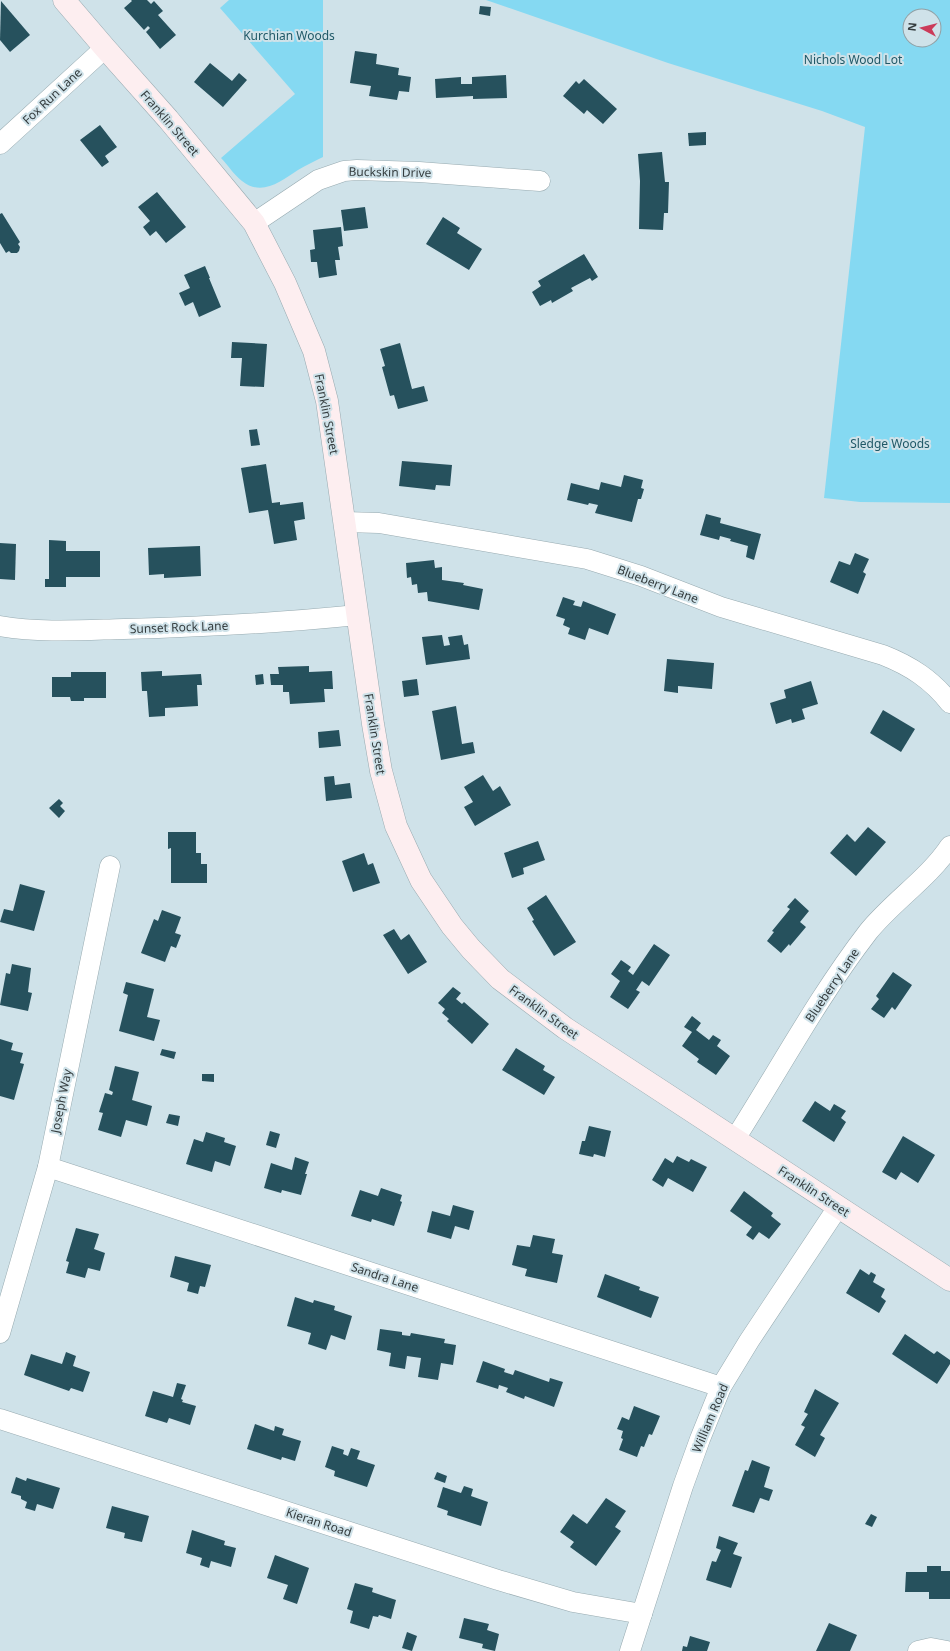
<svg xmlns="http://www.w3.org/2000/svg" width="950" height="1651" viewBox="0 0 950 1651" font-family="'Noto Sans',sans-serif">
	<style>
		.green { fill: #85d9f2; fill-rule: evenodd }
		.building { fill: #26515d }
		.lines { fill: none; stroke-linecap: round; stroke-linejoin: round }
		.minor-casing { stroke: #97aab0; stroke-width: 21 }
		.secondary-casing { stroke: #97aab0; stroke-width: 23 }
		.minor { stroke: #fff; stroke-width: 20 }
		.secondary { stroke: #fdeef0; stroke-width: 22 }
		.labels { text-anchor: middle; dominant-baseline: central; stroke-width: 4; stroke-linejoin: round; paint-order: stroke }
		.park-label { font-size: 12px; fill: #1f5867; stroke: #cfe2e9 }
		.street-label { font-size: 12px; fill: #343c3e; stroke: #cfe2e9 }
	</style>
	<rect width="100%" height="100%" fill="#cfe2e9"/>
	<g class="green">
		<path d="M229 0H323V157C315 161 306 165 298 170 281 181 262 197 242 181 234 175 228 165 221 158L295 94 220 8Z"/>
		<path d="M486 0H950V503L860 502 824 498 865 127 822 111 668 63ZM910 16H934V40H910Z"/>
	</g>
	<g class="building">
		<path d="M131 0H147L151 4 154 1 163 11 158 15 176 35 160 49 146 32 150 28 148 26 144 30 124 8 132 1Z"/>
		<path d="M1 1 30 35 10 52 0 40Z"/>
		<path d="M480 6 491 7 490 16 479 14Z"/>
		<path d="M355 51 377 54 376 64 399 68 398 75 411 77 409 92 399 91 397 100 369 96 371 86 350 83Z"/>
		<path d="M210 63 232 81 239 73 247 80 223 107 194 82Z"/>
		<path d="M506 75 507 98 473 99V96L436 98 435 79 461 77V84H472V77Z"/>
		<path d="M584 79 617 109 603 124 587 110 584 114 563 96 576 81 579 84Z"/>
		<path d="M100 125 117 147 105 156 109 162 102 167 80 140Z"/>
		<path d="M706 132V145L689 146 688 133Z"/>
		<path d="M662 152 665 182H669L668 213H664L663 230 639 229 640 181 638 154Z"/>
		<path d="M157 192 186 227 166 243 156 231 150 236 143 227 150 221 138 207Z"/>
		<path d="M365 207 368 228 344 231 341 210Z"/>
		<path d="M2 213 20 242 18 244 20 247 19 251 17 253H11L9 251 6 253 0 243V214Z"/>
		<path d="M443 217 460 228 457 233 482 249 469 270 426 244Z"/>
		<path d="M341 227 343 246 338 247 340 260H335L337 275 319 278 317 262H311L310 250 315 249 313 230Z"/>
		<path d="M584 254 598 277 592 281 590 278 571 288 573 291 552 303 551 300 540 306 532 292 541 286 538 281Z"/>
		<path d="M205 266 210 278H209L221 307 199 317 193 302 185 306 179 293 190 288 184 275Z"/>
		<path d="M232 342 267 344 264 387 240 386 242 358H231Z"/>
		<path d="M400 343 412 389 424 386 428 401 398 409 394 395 390 396 382 367 385 366 380 349Z"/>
		<path d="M257 429 260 445 251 446 249 430Z"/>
		<path d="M402 461 452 465 450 486 436 485 435 490 399 486Z"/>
		<path d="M266 464 272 503 280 502V505L303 502 305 519 294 521 297 540 274 544 268 510 249 513 241 468Z"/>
		<path d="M624 475 643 480 641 488 644 489 641 499H638L632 522 595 513 598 505 589 503 588 505 567 500 571 483 599 490 601 482 621 487Z"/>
		<path d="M706 514 721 518 720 523 761 534 754 560 746 557 748 546 730 541 731 539 720 536 719 540 700 535Z"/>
		<path d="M49 540 66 541V551H100V577H66V587H45V579H49Z"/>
		<path d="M0 543 16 544 15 580 0 579Z"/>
		<path d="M200 546 201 576 164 578V574L149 575 148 548Z"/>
		<path d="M855 553 869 559 863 572 866 574 858 594 830 582 839 561 850 565Z"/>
		<path d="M434 560 435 568 442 567V580L464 583 463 585 483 589 479 610 428 601 427 592 418 593 417 584 412 585 411 577 407 578 406 563Z"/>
		<path d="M563 597 575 601 573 605 581 607 583 601 616 614 608 635 589 628 585 640 568 634 570 628 563 625 565 619 556 616Z"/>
		<path d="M442 635 444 646 450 645 448 637 462 635 464 645 468 644 470 659 426 665 422 637Z"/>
		<path d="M667 659 714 663 712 689 678 686V693L664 691Z"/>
		<path d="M309 666V672L332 671 333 689H324L325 702 290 704 289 692H283V685H271L270 674H279L278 667Z"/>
		<path d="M162 671V676L201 674 202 685H197L198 706 165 708V716L149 717 147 691H142L141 672Z"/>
		<path d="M71 672H106V698H84V701H71L70 697H52V677H71Z"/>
		<path d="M263 674 264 684 256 685 255 675Z"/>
		<path d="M417 679 419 695 404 697 402 681Z"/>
		<path d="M811 681 818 704 802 709 805 719 792 723 791 719 776 724 770 703 786 698 784 690Z"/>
		<path d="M456 706 462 744 473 742 475 753 441 760 432 711Z"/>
		<path d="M883 710 915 729 901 752 870 733Z"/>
		<path d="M339 730 341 746 319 748 318 732Z"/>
		<path d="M483 775 493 791 500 786 511 805 475 826 464 807 473 802 464 787Z"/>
		<path d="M334 776 335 785 350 783 352 798 326 801 324 777Z"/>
		<path d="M59 799 63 803 60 806 65 811 59 818 49 808Z"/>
		<path d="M868 827 886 842 856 876 830 853 847 834 855 842Z"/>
		<path d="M168 832H196V853H201V864H207V883H171V848L168 849Z"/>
		<path d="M538 841 545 860 523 868 524 874 512 878 504 853Z"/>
		<path d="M364 853 368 865 373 863 380 883 353 892 342 861Z"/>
		<path d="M20 884 45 891 34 931 0 922 4 909 13 911Z"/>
		<path d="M546 895 576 942 554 956 532 921 534 920 527 908Z"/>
		<path d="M795 898 809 911 800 922 806 927 790 946 789 944 781 953 767 941 774 932 772 931 790 909 787 907Z"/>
		<path d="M162 910 181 917 175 933 181 935 176 948 171 946 165 962 141 953 154 919 158 921Z"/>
		<path d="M394 929 401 940 409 934 427 962 408 974 383 935Z"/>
		<path d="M654 944 670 955 649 986 642 981 636 990 640 992 628 1009 610 997 620 981 611 974 621 960 631 967 628 971 633 975Z"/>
		<path d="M12 964 31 968 28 992 32 993 28 1011 0 1005 6 973 10 974Z"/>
		<path d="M893 972 912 985 895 1010 892 1007 884 1018 871 1009 879 999 876 996Z"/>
		<path d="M126 982 154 989 147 1017 160 1020 154 1041 119 1031 128 995 123 993Z"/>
		<path d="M453 987 461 993 456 999 462 1004 464 1002 489 1024 472 1044 447 1021 449 1019 442 1013 445 1009 438 1003Z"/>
		<path d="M692 1016 701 1023 696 1030 709 1040 713 1035 721 1040 717 1046 730 1056 716 1075 697 1062 699 1059 682 1046 692 1032 684 1027Z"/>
		<path d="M0 1039 13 1043 11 1050 23 1053 20 1063 24 1064 14 1100 0 1096Z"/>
		<path d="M516 1048 545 1066 543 1070 555 1077 544 1095 502 1070Z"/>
		<path d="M162 1049 176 1052 174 1059 160 1055Z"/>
		<path d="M115 1066 139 1072 132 1100 152 1106 147 1126 126 1120 121 1137 98 1130 103 1113 99 1112 105 1093 112 1095 113 1092 109 1090Z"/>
		<path d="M202 1074H214V1082L202 1081Z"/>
		<path d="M815 1101 830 1111 834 1104 846 1111 841 1118 846 1122 834 1142 802 1121Z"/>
		<path d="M169 1114 180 1116 178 1126 166 1123Z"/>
		<path d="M589 1126 611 1131 605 1157 594 1154 593 1157 579 1154 582 1141H585Z"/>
		<path d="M270 1131 280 1134 276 1148 266 1145Z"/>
		<path d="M206 1132 225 1138 224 1142 236 1146 230 1166 215 1161 212 1172 186 1164 194 1139 203 1142Z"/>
		<path d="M903 1136 935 1155 918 1183 901 1172 896 1180 882 1172Z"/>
		<path d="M677 1156 689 1162 691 1159 707 1167 693 1192 668 1178 663 1187 652 1180 665 1158 673 1163Z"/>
		<path d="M295 1157 309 1162 305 1174H307L301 1195 282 1190 281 1193 264 1188 271 1163 292 1170Z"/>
		<path d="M381 1188 402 1195 400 1201 402 1202 394 1226 372 1219 371 1222 351 1216 360 1190 378 1196Z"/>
		<path d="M744 1191 773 1213 771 1216 781 1224 769 1239 759 1232 753 1240 746 1235 752 1227 730 1211Z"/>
		<path d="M453 1205 474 1211 469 1230 455 1226 451 1239 427 1232 432 1211 450 1216Z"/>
		<path d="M76 1228 99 1234 94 1249 105 1253 100 1271 88 1268 85 1278 66 1273 69 1262 66 1261Z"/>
		<path d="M533 1235 555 1239 552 1253 563 1255 557 1283 525 1276 527 1269 512 1265 517 1245 530 1247Z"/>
		<path d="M175 1256 211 1265 205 1287 200 1286 198 1294 187 1291 189 1283 170 1277Z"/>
		<path d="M860 1269 869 1275 871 1272 876 1275 873 1282 885 1289 881 1297 886 1301 879 1313 846 1293Z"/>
		<path d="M605 1274 640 1287 639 1290 659 1297 651 1318 597 1297Z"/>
		<path d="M295 1297 313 1303 314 1300 335 1306 334 1310 352 1316 345 1340 331 1335 326 1350 308 1344 311 1333 287 1326Z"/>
		<path d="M380 1329 402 1332V1335L410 1336 411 1333 445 1339 444 1343 456 1345 453 1365 441 1363 438 1380 418 1377 421 1358 407 1356 405 1369 389 1366 391 1353 377 1350Z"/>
		<path d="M905 1334 934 1354 937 1351 950 1360V1364L937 1384 892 1354Z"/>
		<path d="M66 1352 76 1356 73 1366 90 1372 83 1392 71 1388 69 1391 24 1375 31 1354 62 1364Z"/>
		<path d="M483 1361 505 1369 504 1372 513 1375 515 1370 549 1382 550 1378 563 1382 554 1407 525 1396 524 1399 506 1392 508 1388 499 1385 498 1389 476 1382Z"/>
		<path d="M177 1383 186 1385 181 1399 183 1400 182 1402 196 1406 190 1425 169 1418 167 1423 145 1416 153 1391 173 1397Z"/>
		<path d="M815 1389 839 1403 820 1435 825 1438 815 1457 795 1445 805 1427 801 1425 808 1414 804 1412Z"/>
		<path d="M634 1406 660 1416 652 1435 649 1434 644 1447 641 1446 637 1457 619 1450 623 1439 621 1438 623 1431 617 1429 622 1417 629 1420Z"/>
		<path d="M255 1424 274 1431 275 1426 284 1429 282 1435 301 1441 295 1461 282 1457 281 1460 247 1449Z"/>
		<path d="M332 1446 344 1450 343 1454 348 1456 351 1448 360 1451 357 1459 375 1465 367 1487 334 1476 335 1471 325 1467Z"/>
		<path d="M752 1460 770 1467 764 1487 773 1490 769 1501 760 1498 754 1513 732 1506 745 1470 748 1471Z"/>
		<path d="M437 1472 447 1476 445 1483 434 1479Z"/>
		<path d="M16 1477 26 1481 27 1478 60 1488 53 1509 37 1504 35 1511 25 1508 27 1502 21 1499V1496L11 1493Z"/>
		<path d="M464 1486 473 1489 471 1496 488 1502 481 1526 447 1515 448 1511 437 1507 443 1487 461 1493Z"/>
		<path d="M606 1498 626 1511 615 1527 621 1531 596 1566 570 1547 574 1542 560 1532 573 1514 587 1524Z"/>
		<path d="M112 1506 149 1516 142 1542 124 1538 125 1533 106 1528Z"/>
		<path d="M871 1514 877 1517 872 1527 865 1524Z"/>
		<path d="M192 1530 225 1541 224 1545 236 1548 231 1567 211 1561 209 1568 200 1565 202 1558 186 1553Z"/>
		<path d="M719 1536 738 1543 733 1554 742 1557 731 1588 706 1580 712 1561 716 1562 721 1550 716 1548Z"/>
		<path d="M275 1555 309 1568 297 1604 283 1599 288 1585 267 1578Z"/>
		<path d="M927 1566H941V1571H950V1599H929V1592H905L906 1572H927Z"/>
		<path d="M355 1583 373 1588 372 1592 396 1600 391 1619 379 1615 378 1617 373 1616 369 1629 350 1623 353 1611 347 1609Z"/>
		<path d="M464 1618 489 1624 487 1630 499 1634 495 1651 482 1648 483 1644 459 1638Z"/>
		<path d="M829 1623 857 1635 850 1651H816Z"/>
		<path d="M407 1632 417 1636 412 1651 402 1648Z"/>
		<path d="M690 1636 710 1642 707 1651H682L683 1646 687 1647Z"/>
	</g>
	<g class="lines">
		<g class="minor-casing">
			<g id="minor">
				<path d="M0 144 105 48"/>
				<path d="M254 223 318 180 344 171 357 170 419 172 540 181"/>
				<path d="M345 522 379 523 587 559 641 576 721 607 883 655C911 666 932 680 950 703"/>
				<path d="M0 626C41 633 83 630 124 629 202 627 280 623 357 615"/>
				<path d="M735 1139C779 1070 818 997 868 932 892 902 929 878 950 846"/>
				<path d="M48 1167 721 1387"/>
				<path d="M0 1333 48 1167 110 866"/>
				<path d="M0 1419 498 1580 573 1602 642 1614"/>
				<path d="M630 1651 683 1486 700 1439 721 1387 749 1341 838 1207"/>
				<path d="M918 1651 931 1648 947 1651"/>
			</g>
		</g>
		<g class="secondary-casing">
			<path id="secondary" d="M64 0 105 48 168 119 254 223 285 283 314 351 327 401 373 724 381 771 396 826 421 880 452 926 471 949 500 979 565 1028 950 1280"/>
		</g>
		<use href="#minor" class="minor"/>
		<use href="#secondary" class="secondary"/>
	</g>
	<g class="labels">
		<g class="park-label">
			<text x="289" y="35">Kurchian Woods</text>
			<text x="853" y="59">Nichols Wood Lot</text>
			<text x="890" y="443">Sledge Woods</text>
		</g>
		<g class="street-label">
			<text transform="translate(52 96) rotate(-43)">Fox Run Lane</text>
			<text transform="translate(170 123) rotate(49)">Franklin Street</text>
			<text transform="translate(390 172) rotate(1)">Buckskin Drive</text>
			<text transform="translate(327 414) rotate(79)">Franklin Street</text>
			<text transform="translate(658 584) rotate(21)">Blueberry Lane</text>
			<text transform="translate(179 627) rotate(-2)">Sunset Rock Lane</text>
			<text transform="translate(375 734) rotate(81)">Franklin Street</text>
			<text transform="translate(832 985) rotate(-56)">Blueberry Lane</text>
			<text transform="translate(544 1012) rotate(36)">Franklin Street</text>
			<text transform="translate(61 1101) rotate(-79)">Joseph Way</text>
			<text transform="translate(814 1191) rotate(33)">Franklin Street</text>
			<text transform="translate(385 1277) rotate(18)">Sandra Lane</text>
			<text transform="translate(710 1418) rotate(-67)">William Road</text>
			<text transform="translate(319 1522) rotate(18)">Kieran Road</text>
		</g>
	</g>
	<g transform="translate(922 28) rotate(277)"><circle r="19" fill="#cfe2e9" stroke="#91a0a5"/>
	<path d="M0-3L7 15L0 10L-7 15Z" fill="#cb3b59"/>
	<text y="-6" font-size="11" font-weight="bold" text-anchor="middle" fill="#343c3e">N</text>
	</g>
</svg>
